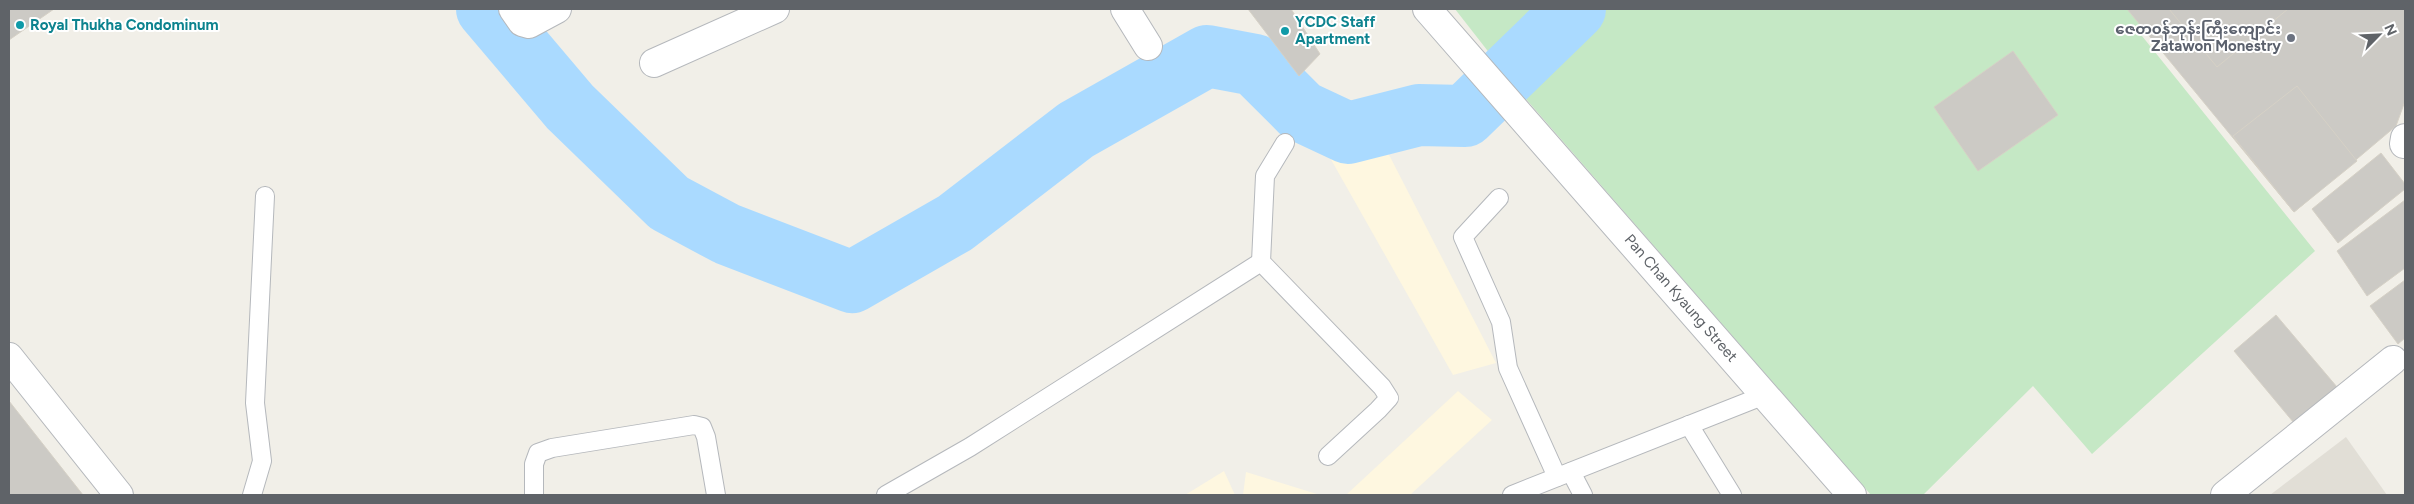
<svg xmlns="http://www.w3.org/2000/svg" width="2414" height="504" viewBox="0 0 2414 504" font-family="Figtree,'Noto Sans Myanmar',sans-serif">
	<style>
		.commercial { fill: #fef7e0 }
		.education { fill: #e1ded6 }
		.green { fill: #c5e8c5 }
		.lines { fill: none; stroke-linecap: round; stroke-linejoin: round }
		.river { stroke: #aadaff; stroke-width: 62 }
		.building { fill: #cccac5; stroke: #d6d1c6 }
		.service-casing { stroke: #b5b8bc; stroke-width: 20 }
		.minor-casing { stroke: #b5b8bc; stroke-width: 30 }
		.service { stroke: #fff; stroke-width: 18 }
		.minor { stroke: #fff; stroke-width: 28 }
		.culture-dot { fill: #0f9aa8; stroke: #fff; stroke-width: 2 }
		.worship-dot { fill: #6b7280; stroke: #fff; stroke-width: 2 }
		.labels { text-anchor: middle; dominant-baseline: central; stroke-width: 4; stroke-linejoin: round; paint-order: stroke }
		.culture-label { font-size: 15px; font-weight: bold; fill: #0d838f; stroke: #fff; text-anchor: start }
		.worship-label { font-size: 15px; font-weight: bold; fill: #5b616d; stroke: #fff; text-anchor: end }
		.street-label { font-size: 15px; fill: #5f6368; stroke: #fff }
	</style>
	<rect width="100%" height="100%" fill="#f1efe8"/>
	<g class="commercial">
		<path d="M1384 145 1496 363 1453 375 1329 156Z"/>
		<path d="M1458 391 1492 420 1410 495 1347 494Z"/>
		<path d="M1224 471 1235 495H1185Z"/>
		<path d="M1246 472 1320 495H1243Z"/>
	</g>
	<path class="education" d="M2346 437 2387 495H2270Z"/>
	<path class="green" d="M1455 9H2165L2142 36 2315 251 2092 454 2033 386 1923 495H1871L1519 91Z"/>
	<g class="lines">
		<path class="river" d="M487 9 570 107 669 203 727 234 852 282 955 223 1076 130 1207 56 1255 65 1301 111 1348 133 1419 115 1465 116 1575 9"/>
	</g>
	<g class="building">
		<path d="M9 9H54L9 40Z"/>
		<path d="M1248 9H1291L1320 54 1299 76Z"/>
		<path d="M2127 9H2405V101L2396 126 2294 212Z"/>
		<path d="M2169 9H2288L2217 67Z"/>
		<path d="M2013 51 2058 115 1978 171 1934 107Z"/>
		<path d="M2297 86 2357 161 2294 212 2233 136Z"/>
		<path d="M2381 153 2405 184V189L2338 243 2312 209Z"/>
		<path d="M2405 200V268L2367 296 2337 251Z"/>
		<path d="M2405 280V338L2398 344 2370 306Z"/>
		<path d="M2276 315 2337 387 2294 423 2234 351Z"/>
		<path d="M9 401 83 495H9Z"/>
	</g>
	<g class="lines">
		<g class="service-casing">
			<g id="service">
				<path d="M1499 198 1463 237 1501 322 1508 368 1557 477"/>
				<path d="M1261 262 1265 176 1285 143"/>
				<path d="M1689 425 1732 495"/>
				<path d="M1571 472 1583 495"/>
				<path d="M252 495 262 461 255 403 265 196"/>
				<path d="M534 495V464L538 453 552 448 694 425 702 427 706 437 716 495"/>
				<path d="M886 495 970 447 1261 262 1382 387 1389 398 1378 410 1328 456"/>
				<path d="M1512 495 1765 395"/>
			</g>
		</g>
		<g class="minor-casing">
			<g id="minor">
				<path d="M513 9 522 22 529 24 557 9"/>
				<path d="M1125 9 1148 46"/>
				<path d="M1427 9 1852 495"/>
				<path d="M654 63 775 9"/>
				<path d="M2404 144 2405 138"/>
				<path d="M9 357 119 495"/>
				<path d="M2225 495 2393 360"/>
			</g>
		</g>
		<use href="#service" class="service"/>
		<use href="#minor" class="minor"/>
	</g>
	<g class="culture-dot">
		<circle cx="20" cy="25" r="5"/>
		<circle cx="1285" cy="31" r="5"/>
	</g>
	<circle class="worship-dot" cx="2291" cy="38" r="5"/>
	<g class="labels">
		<g class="culture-label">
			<text x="1295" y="22">YCDC Staff<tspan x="1295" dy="17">Apartment</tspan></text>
			<text x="30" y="25">Royal Thukha Condominum</text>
		</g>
		<g class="worship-label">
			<text x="2281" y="29">ဇေတ၀န်ဘုန်းကြီးကျောင်း<tspan x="2281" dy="17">Zatawon Monestry</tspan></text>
		</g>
		<g class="street-label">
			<text transform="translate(1681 298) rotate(49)">Pan Chan Kyaung Street</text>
		</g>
	</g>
	<rect width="2414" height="504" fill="none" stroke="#5f6368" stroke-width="20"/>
	<g transform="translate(2379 35) rotate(66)" stroke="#ffffff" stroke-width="4" paint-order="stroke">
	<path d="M0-4L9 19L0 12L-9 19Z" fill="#5f6368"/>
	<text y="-8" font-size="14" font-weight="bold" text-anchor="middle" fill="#5f6368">N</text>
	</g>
</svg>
